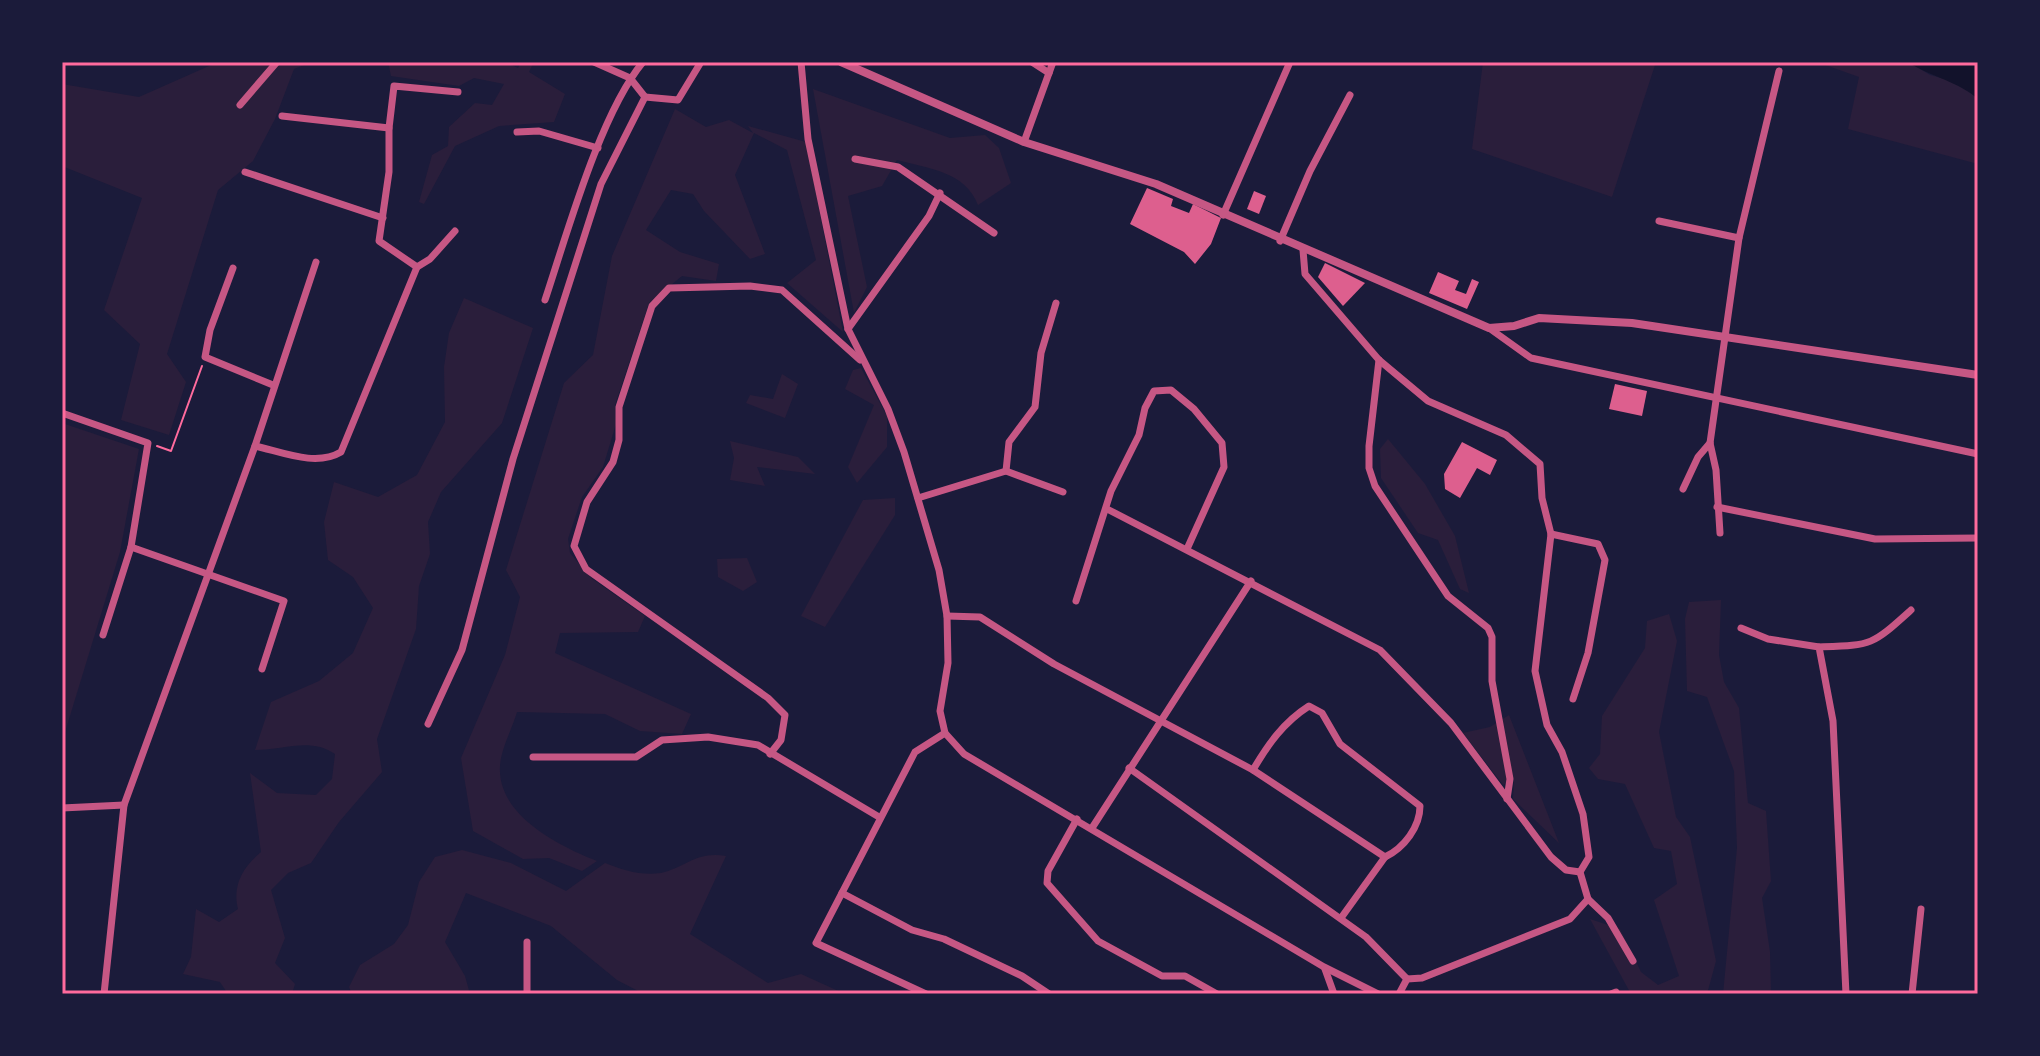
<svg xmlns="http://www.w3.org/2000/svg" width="2040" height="1056" viewBox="0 0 2040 1056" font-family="Mulish,sans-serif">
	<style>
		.green { fill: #2a1e3b }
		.water { fill: #12122b }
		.building { fill: #dd5f8e }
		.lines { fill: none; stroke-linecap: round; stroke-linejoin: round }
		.path { stroke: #ff6b9d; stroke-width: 2 }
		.minor { stroke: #c65784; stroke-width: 7 }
		.tertiary { stroke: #c65784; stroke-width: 8 }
		.neatline { fill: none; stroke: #ff6b9d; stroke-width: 3 }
	</style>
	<rect width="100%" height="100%" fill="#1b1b3a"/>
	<g class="green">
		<path d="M218 62H312L294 69 275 119 253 161 218 190 167 354 186 382 169 435 121 420 140 344 104 310 142 198 62 166V84L139 97Z"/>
		<path d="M388 62H505L518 68 521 62H534L529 72 565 94 554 122 499 126 455 146 424 204 419 202 432 155 448 146 449 127 475 103 492 105 504 84 474 78 459 86 391 76Z"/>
		<path d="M1483 62H1656L1612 197 1472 149Z"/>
		<path d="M1817 62H1909L1930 75 1960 83 1978 99V164L1848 129 1859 77Z"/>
		<path d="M813 89 950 138 985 135 999 148 1011 183 978 205C965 171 929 169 897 160L882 186 848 196 867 287 854 313Z"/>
		<path d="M675 109 706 127 729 120 753 133 748 126 806 142 843 332 787 283 816 260 787 150 754 133 735 175 765 254 750 259 704 211 693 194 671 190 646 230 680 252 719 264 716 281 682 276 649 303 615 405 616 424 603 467 582 497 568 539 570 553 591 578 645 616 638 632 560 633 555 653 691 714 682 734 640 731 605 714 517 712C512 729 501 749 500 766 497 816 560 846 597 861L582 871 549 858 523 859 473 831 461 758 505 655 520 597 506 570 564 383 593 355 612 256Z"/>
		<path d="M464 298 533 328 502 423 441 492 428 522 430 554 419 586 416 629 377 739 382 772 339 822 311 863 288 873 271 890 285 938 275 963 295 984 292 994H228L220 982 183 974 191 957 196 909 219 922 238 909C232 885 243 867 261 852L250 773 277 793 316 795 332 779 335 754C310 737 284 750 255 750L271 702 319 681 353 653 373 608 353 577 328 560 324 522 334 482 378 497 417 475 445 422 444 367 449 333Z"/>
		<path d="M861 368 887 416V447L857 483 848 467 874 405 845 389 853 370Z"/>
		<path d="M782 374 798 384 785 418 746 403 750 395 773 399Z"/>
		<path d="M62 423 139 449 120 552 62 742Z"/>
		<path d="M1388 439 1425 484 1455 536 1469 593 1460 589 1438 540 1418 533 1381 478 1380 449Z"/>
		<path d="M730 441 798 457 815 474 757 467 765 486 730 480 734 458Z"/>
		<path d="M895 498V515L825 627 801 616 863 500Z"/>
		<path d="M747 558 757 582 743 591 718 577 717 559Z"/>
		<path d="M1721 600 1719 655 1724 682 1739 708 1748 803 1766 811 1771 881 1762 898 1770 952 1771 994H1723L1737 848 1734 771 1707 697 1687 691 1685 619 1689 602Z"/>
		<path d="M1669 614 1677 641 1659 732 1676 817 1690 837 1716 961 1707 994H1631L1590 919 1620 929 1641 972 1658 985 1679 976 1654 900 1677 884 1671 851 1654 848 1625 784 1598 779 1589 768 1600 754 1602 716 1645 648 1647 621Z"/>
		<path d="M1509 715 1559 843 1513 799 1514 778 1503 785 1463 733 1490 727Z"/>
		<path d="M462 850 511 863 566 891 605 863C622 870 642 876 661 873 687 867 696 851 726 856L690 934 768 983 801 974 845 994H644L617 980 551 926 466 893 445 942 465 976 470 994H352L349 987 360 965 394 944 408 925 419 882 435 857Z"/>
	</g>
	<path class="water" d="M1978 62V99C1957 81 1932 77 1909 63Z"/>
	<g class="building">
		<path d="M1147 188 1173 199 1171 206 1189 213 1193 204 1221 218 1211 244 1195 264 1184 252 1130 224Z"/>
		<path d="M1254 191 1266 196 1259 214 1247 209Z"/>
		<path d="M1325 263 1365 283 1343 306 1318 277Z"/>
		<path d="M1438 272 1459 281 1455 290 1466 294 1472 279 1479 282 1467 309 1429 293Z"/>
		<path d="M1615 384 1647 391 1642 416 1609 409Z"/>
		<path d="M1462 442 1497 460 1490 475 1477 468 1460 498 1445 489 1444 474Z"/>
	</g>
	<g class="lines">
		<path class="path" d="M157 446 171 451 202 366"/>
		<g class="minor">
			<path d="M594 62 630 78 645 97"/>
			<path d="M801 62 808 139 848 329 888 409 904 452 939 570 947 616 948 663 940 711 945 733 964 754 1324 967 1378 994"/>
			<path d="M1032 62 1049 73"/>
			<path d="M240 105 277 62"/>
			<path d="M282 116 389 128 394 86 458 92"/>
			<path d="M389 128V172L379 241 417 267"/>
			<path d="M517 132 539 131 598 148"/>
			<path d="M1024 142 1053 62"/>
			<path d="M855 159 898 167 994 233"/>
			<path d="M245 172 383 218"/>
			<path d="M1223 215 1290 62"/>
			<path d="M1659 221 1739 238"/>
			<path d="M1280 241 1310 171 1350 95"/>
			<path d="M1303 250 1305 274 1379 360 1428 401 1506 435 1540 464 1542 498 1551 534 1535 671 1547 725 1562 752 1583 814 1589 857 1580 872 1588 899 1570 919 1422 978 1407 979"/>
			<path d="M233 268 210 330 205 357 273 385"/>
			<path d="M545 300C567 234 600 114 643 62"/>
			<path d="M1489 328 1531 358 1978 454"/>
			<path d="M848 329 929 216 940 193"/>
			<path d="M1379 360 1369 446V468L1375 486 1448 596 1488 628 1492 637V681L1510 779 1507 799"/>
			<path d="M62 413 148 443 131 547 103 635"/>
			<path d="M255 446C282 452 316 467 341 452L417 267 430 259 455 231"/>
			<path d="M1006 471 1009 442 1035 407 1041 353 1056 303"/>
			<path d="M1683 489 1698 457 1710 443"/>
			<path d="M918 498 1006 471 1063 492"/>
			<path d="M1717 507 1875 539 1978 538"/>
			<path d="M1107 509 1380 650 1451 723 1551 857 1566 870 1580 872"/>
			<path d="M1720 533 1716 470 1710 443 1739 238 1779 71"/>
			<path d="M1551 534 1598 544 1605 560 1588 653 1573 699"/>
			<path d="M131 547 284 601 262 669"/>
			<path d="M1076 601 1111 491 1139 435 1145 408 1154 391 1171 390 1194 409 1222 443 1224 467 1187 549"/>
			<path d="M947 616 980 617 1054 664 1253 770 1385 857 1341 918"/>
			<path d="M1741 628 1768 639 1819 647 1833 721 1846 994"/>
			<path d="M1819 647C1873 645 1871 646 1911 610"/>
			<path d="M428 724 462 650 513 459 601 184 645 97 678 100 701 62"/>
			<path d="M770 754 781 740 785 715 768 698 586 569 574 546 587 502 613 462 619 440V407L652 306 669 288 750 286 782 290 860 360"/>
			<path d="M533 757H636L662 740 708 737 758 745 879 817"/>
			<path d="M1129 768 1366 937 1407 979"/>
			<path d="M1253 770C1268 744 1284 722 1309 706L1322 713 1340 744 1420 806C1420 827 1404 848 1385 857"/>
			<path d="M62 808 124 805"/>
			<path d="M1077 819 1048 871 1047 883 1098 941 1162 976H1185L1217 994"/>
			<path d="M1092 828 1251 581"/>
			<path d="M842 893 912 930 944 939 1022 976 1049 994"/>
			<path d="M1588 899 1608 918 1633 961"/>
			<path d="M527 942V994"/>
			<path d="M1325 969 1334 994"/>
			<path d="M104 994 124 805 255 446 316 262"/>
			<path d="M926 994 816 943 915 752 945 733"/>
			<path d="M1399 994 1407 979"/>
			<path d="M1611 994 1616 992"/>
			<path d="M1912 994 1921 909"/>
		</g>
		<path class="tertiary" d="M841 62 1024 142 1156 184 1489 328 1514 326 1539 318 1632 323 1978 375"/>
	</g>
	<rect width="2040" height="1056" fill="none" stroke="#1b1b3a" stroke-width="128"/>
	<rect x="64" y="64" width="1912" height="928" class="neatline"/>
</svg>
